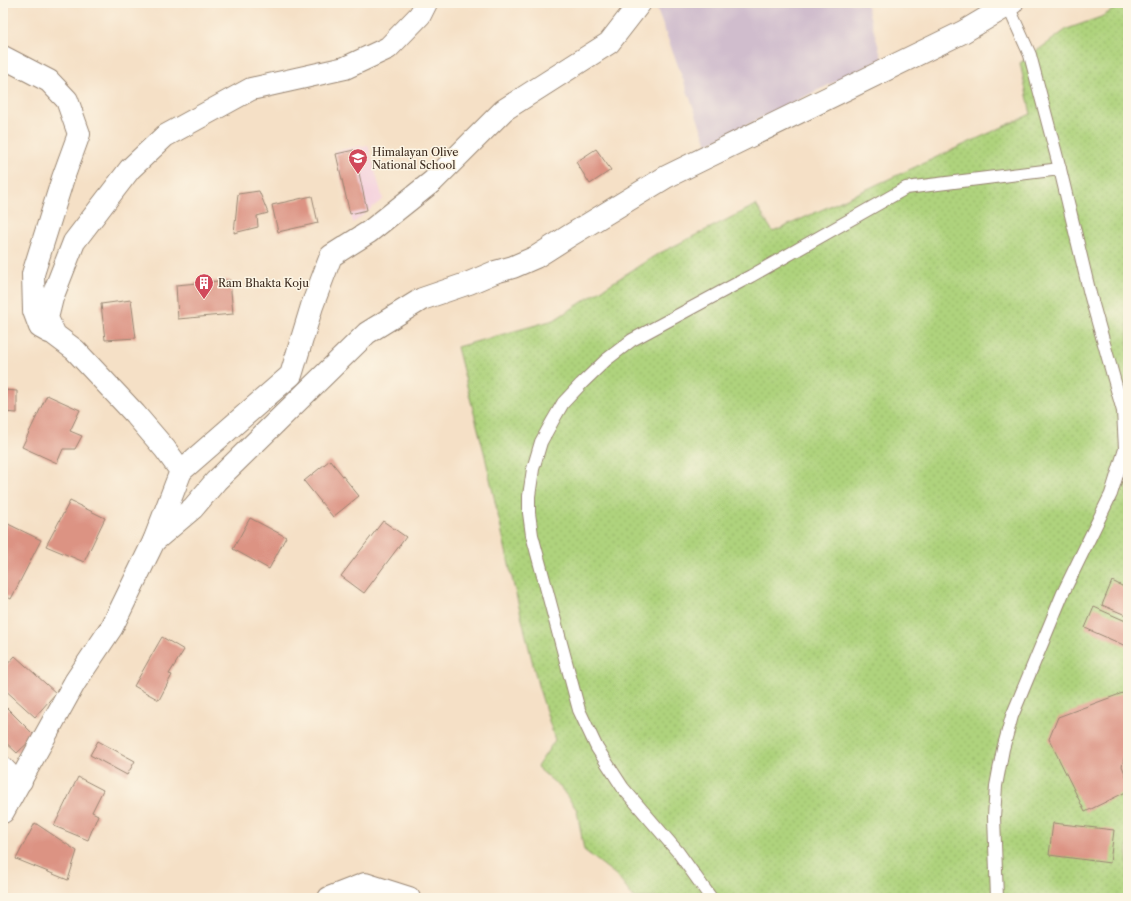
<svg xmlns="http://www.w3.org/2000/svg" width="1131" height="901" viewBox="0 0 1131 901" font-family="'Libre Caslon Text',serif">
	<style>
		.built { fill: #f4cfdd }
		.industrial { fill: #d0bdcd }
		.grass { fill: url(#grass-dots); stroke: #757e4e }
		.building { fill: #dc9383 }
		.lines { fill: none; stroke-linecap: round; stroke-linejoin: round }
		.lane-casing { stroke: #988572; stroke-width: 14 }
		.street-casing { stroke: #988572; stroke-width: 24 }
		.secondary-casing { stroke: #988572; stroke-width: 24 }
		.lane { stroke: #fff; stroke-width: 12 }
		.street { stroke: #fff; stroke-width: 22 }
		.secondary { stroke: #fff; stroke-width: 22 }
		.labels { text-anchor: middle; dominant-baseline: central; stroke-width: 3; stroke-linejoin: round; paint-order: stroke }
		.poi-label { font-size: 11px; fill: #3b2a1e; stroke: #fcf5e5; text-anchor: start }
	</style>
	<defs>
		<pattern id="grass-dots" width="8" height="8" patternUnits="userSpaceOnUse"><rect width="8" height="8" fill="#afd37d"/><path d="M2 2h.1M6 6h.1" fill="none" stroke="#97b56c" stroke-width="1.8" stroke-linecap="round"/></pattern>
	</defs>
	<rect width="100%" height="100%" fill="#fcf5e5"/>
	<filter id="ink" filterUnits="userSpaceOnUse"><feTurbulence type="fractalNoise" baseFrequency=".025" numOctaves="2"/><feDisplacementMap in="SourceGraphic" scale="8" xChannelSelector="R" yChannelSelector="G"/><feConvolveMatrix kernelMatrix="1 2 1 2 8 2 1 2 1" color-interpolation-filters="sRGB"/></filter>
	<filter id="wash" filterUnits="userSpaceOnUse"><feTurbulence type="fractalNoise" baseFrequency=".012" numOctaves="4" result="noise"/><feDisplacementMap in="SourceGraphic" scale="16" xChannelSelector="R" yChannelSelector="G"/><feGaussianBlur stdDeviation="0.9" result="paint"/><feColorMatrix in="noise" values="0 0 0 0 0 0 0 0 0 0 0 0 0 0 0 0 0 1.4 0 .05"/><feComposite in="paint" operator="in"/></filter>
	<g filter="url(#wash)">
		<rect width="100%" height="100%" fill="#f5e0c6"/>
		<path class="built" d="M368 145 383 199 353 223 334 151Z"/>
		<path class="industrial" d="M657 3H866L882 59 707 144 655 4Z"/>
		<path class="grass" d="M1125 3H1128V898H634L616 875 584 850 577 810 561 788 537 767 555 740 538 685 512 578 485 456 457 347 554 320 656 255 756 205 773 232 1031 114 1020 63 1067 29 1101 17Z"/>
		<g id="blocks">
			<g class="building">
				<path d="M596 149 611 170 590 184 576 162Z"/>
				<path d="M354 150 367 210 350 214 336 154Z"/>
				<path d="M259 191 268 213 257 216 258 227 234 233 238 194Z"/>
				<path d="M312 196 318 223 278 232 272 205Z"/>
				<path d="M230 280 233 314 178 319 176 285Z"/>
				<path d="M131 300 136 338 105 340 101 304Z"/>
				<path d="M3 390 17 391V413L3 412Z"/>
				<path d="M47 395 80 410 70 431 82 436 75 449H63L57 463 22 447Z"/>
				<path d="M330 460 359 496 333 517 304 481Z"/>
				<path d="M70 501 105 518 84 562 46 546Z"/>
				<path d="M250 518 286 537 269 569 233 549Z"/>
				<path d="M383 521 406 537 364 593 341 576Z"/>
				<path d="M6 523 41 540 11 599 3 595V529Z"/>
				<path d="M1112 581 1128 589V616L1102 605Z"/>
				<path d="M1094 607 1128 622V647L1085 628Z"/>
				<path d="M162 637 184 650 169 674 172 675 159 700 134 686Z"/>
				<path d="M15 656 56 693 35 717 3 688V669Z"/>
				<path d="M1128 691V743L1122 766 1128 781V791L1085 812 1049 739 1058 717Z"/>
				<path d="M7 708 35 736 17 753 3 740V713Z"/>
				<path d="M98 741 135 761 127 775 90 755Z"/>
				<path d="M78 777 103 790 92 812 98 815 88 840 54 826Z"/>
				<path d="M35 823 77 851 68 880 16 859Z"/>
				<path d="M1053 823 1114 830 1110 863 1049 855Z"/>
			</g>
		</g>
	</g>
	<g filter="url(#ink)">
		<use href="#blocks" fill-opacity="0" stroke="#988572" stroke-width="1"/>
		<g class="lines">
			<g class="lane-casing">
				<g id="lane">
					<path d="M711 898 678 852 623 788 597 748 579 710 532 535 529 513V496L533 469 541 442 552 422 563 403 581 384 606 360 632 340 751 276 906 188 1060 169"/>
					<path d="M997 898 994 817 996 786 1003 749 1012 716 1063 593 1111 494 1125 449 1123 411 1090 294 1060 169 1030 55 1008 6"/>
				</g>
			</g>
			<g class="street-casing">
				<g id="street">
					<path d="M3 57 49 81 67 100 79 134 63 178 33 274 34 311 40 327 49 332"/>
					<path d="M181 471 291 375 312 306 331 256 369 232 433 181 504 110 609 43 640 3"/>
					<path d="M154 541 181 471 165 449 135 414 75 350 55 335 47 318 52 298 74 242 130 169 165 136 251 89 345 68 388 48 420 15 426 3"/>
					<path d="M329 898 365 884 409 898"/>
				</g>
			</g>
			<g class="secondary-casing">
				<g id="secondary">
					<path d="M3 768 14 780 21 781"/>
					<path d="M3 812 75 682 112 627 154 541 193 508 216 481 367 333 422 299 469 283 495 272 513 267 536 257 569 236 666 177 963 32 1012 3"/>
				</g>
			</g>
			<use href="#lane" class="lane"/>
			<use href="#street" class="street"/>
			<use href="#secondary" class="secondary"/>
		</g>
	</g>
	<defs>
		<g id="school-pin" transform="scale(1)"><path d="M0 17L-7.5 6A9.5 9.5 0 1 1 7.5 6Z" fill="#d1495b" stroke="#fcf5e5"/><path d="M0-5L7-2L0 1L-7-2ZM-4 1L0 2.5L4 1V4Q0 6-4 4Z" fill="#fff"/></g>
		<g id="building-pin" transform="scale(1)"><path d="M0 17L-7.5 6A9.5 9.5 0 1 1 7.5 6Z" fill="#d1495b" stroke="#fcf5e5"/><path d="M-4-6H4V6H1V3H-1V6H-4ZM-2.5-4.3h1.7v1.8h-1.7ZM.8-4.3h1.7v1.8H.8ZM-2.5-1h1.7V.8h-1.7ZM.8-1h1.7V.8H.8Z" fill="#fff"/></g>
	</defs>
	<g fill-rule="evenodd">
		<use href="#school-pin" x="358" y="158"/>
		<use href="#building-pin" x="204" y="283"/>
	</g>
	<g class="labels">
		<g class="poi-label">
			<text x="372" y="152">Himalayan Olive<tspan x="372" dy="13">National School</tspan></text>
			<text x="218" y="283">Ram Bhakta Koju</text>
		</g>
	</g>
	<rect width="1131" height="901" fill="none" stroke="#fcf5e5" stroke-width="16"/>
</svg>
